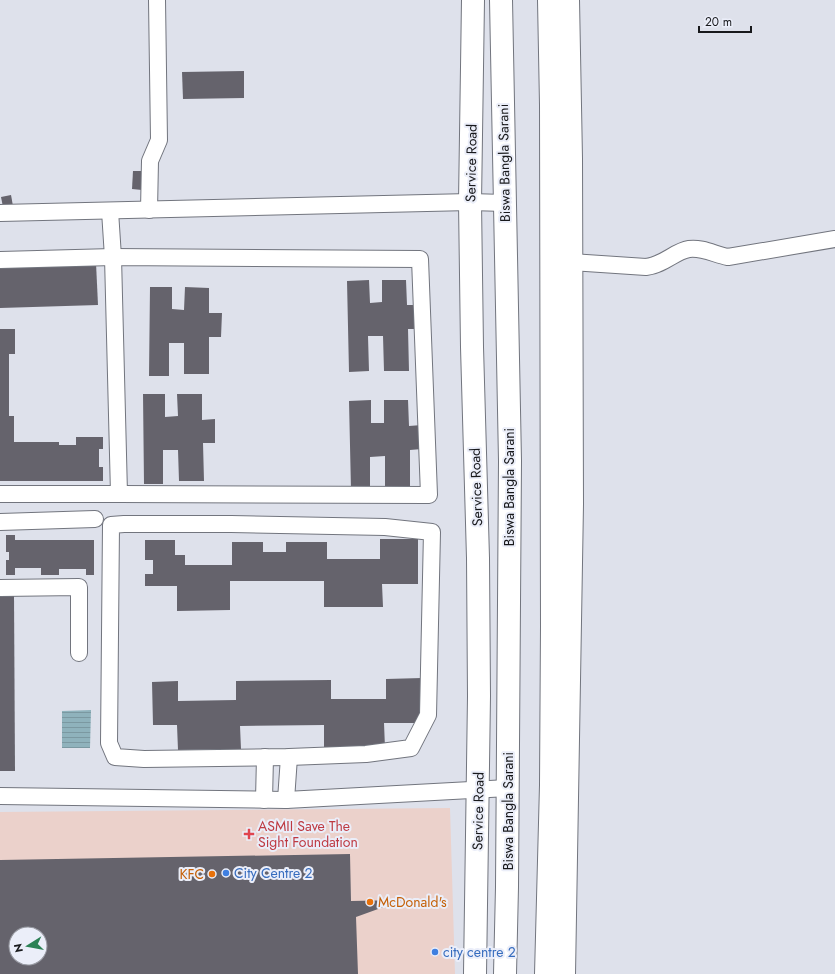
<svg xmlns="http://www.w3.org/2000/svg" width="835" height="974" viewBox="0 0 835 974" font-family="Jost,sans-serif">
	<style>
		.commercial { fill: #ebd1cb; fill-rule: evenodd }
		.water { fill: url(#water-rules) }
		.building { fill: #65636c; fill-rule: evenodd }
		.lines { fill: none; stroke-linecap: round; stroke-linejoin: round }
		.street-casing { stroke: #72757e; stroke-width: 18 }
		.secondary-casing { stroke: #72757e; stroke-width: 24 }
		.primary-casing { stroke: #72757e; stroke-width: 24 }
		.street { stroke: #fff; stroke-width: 16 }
		.secondary { stroke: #fff; stroke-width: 22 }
		.primary { stroke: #fff; stroke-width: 22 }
		.health-dot { fill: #e0444e; stroke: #ebeef9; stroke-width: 1.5 }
		.shop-dot { fill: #3f7fe0; stroke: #ebeef9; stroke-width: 1.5 }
		.food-dot { fill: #e8710a; stroke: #ebeef9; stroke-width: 1.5 }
		.labels { text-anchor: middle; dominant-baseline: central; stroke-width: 4; stroke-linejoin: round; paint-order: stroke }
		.street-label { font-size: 14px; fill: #18191c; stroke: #ebeef9 }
		.health-label { font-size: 14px; fill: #be3a42; stroke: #ebeef9; text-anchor: start }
		.shop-label { font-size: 14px; fill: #366cbe; stroke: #ebeef9; text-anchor: start }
		.food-label { font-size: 14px; fill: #c56008; stroke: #ebeef9; text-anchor: end }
	</style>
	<defs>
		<pattern id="water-rules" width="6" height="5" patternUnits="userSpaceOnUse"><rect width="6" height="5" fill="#8fb2bc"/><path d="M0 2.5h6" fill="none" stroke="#7b98a1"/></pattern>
	</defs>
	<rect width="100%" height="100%" fill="#dee1eb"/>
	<path class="commercial" d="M450 808 455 974H0V812ZM16 934H40V958H16Z"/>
	<path class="water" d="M91 710 90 748H62V711Z"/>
	<g class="building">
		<path d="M244 71V98L183 99 182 72Z"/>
		<path d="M133 171H143L142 190 132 189Z"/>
		<path d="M11 195 13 206 3 207 1 197Z"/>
		<path d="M96 263 98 305 0 308V267Z"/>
		<path d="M369 280 370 303 382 302V280H406L407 305H420V329H408L409 371H384L383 336H368L369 371 349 372 347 281Z"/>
		<path d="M150 287H172V309L184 310 185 287 209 288V313H222L221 337H209V374H184V343H169V376H149Z"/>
		<path d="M0 329H15V354H9V416H14V442H59V445H76V437H103V449H99V467H103V481H0Z"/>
		<path d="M143 394H165V417L178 416 177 394H202V420L215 419V443H203L204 481H179L178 450H163V484H144Z"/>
		<path d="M371 400V423H384V400H408L409 426 422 425V449L410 450V487H385V456L370 457V490H351L349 401Z"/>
		<path d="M6 535H15V540H94V575H86V569H59V575H41V568H15V575H6V560H9V552H6Z"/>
		<path d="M380 539H418V584H382L383 607H324V581H230V610L177 611V586H145V574H153V560H145V540H175V555H185V565H232V542H263V552H286V542H327V559H380Z"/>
		<path d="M0 595H14L15 771H0Z"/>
		<path d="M422 678V723H384L385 748H324V725L240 726 241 749 178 750 177 725H153L152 682 178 681V701L236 700V681L331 680V699H386V679Z"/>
		<path d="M350 854 351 901 403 900 356 917 358 974H0V860ZM16 934H40V958H16Z"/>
	</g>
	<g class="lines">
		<g class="street-casing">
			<g id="street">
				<path d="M149 210 150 161 159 140 157 0"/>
				<path d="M110 211 113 257 119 494"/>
				<path d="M0 213 470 202 505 203"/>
				<path d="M0 260 113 257 420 259 429 495 119 494H0"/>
				<path d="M571 262 646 267C664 265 675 251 689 249 702 247 716 255 728 257L835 239"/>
				<path d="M0 522 95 519"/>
				<path d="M124 524H231L385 527 432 532 428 715 411 748 366 754 289 757 144 759 115 757 109 743 111 525Z"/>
				<path d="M0 588 79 587V653"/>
				<path d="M0 796 286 800 508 788"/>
				<path d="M264 800 265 757"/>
				<path d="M286 800 289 757"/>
			</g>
		</g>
		<g class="secondary-casing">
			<g id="secondary">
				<path d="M473 0 470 202 472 347 478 558 479 696 475 974"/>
				<path d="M564 974 572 504 571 158 568 0"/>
			</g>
		</g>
		<g class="primary-casing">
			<g id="primary">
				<path d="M501 0 510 461 507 887 505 974"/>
				<path d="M546 974 551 785 552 626 551 105 549 0"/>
			</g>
		</g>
		<use href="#street" class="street"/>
		<use href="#secondary" class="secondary"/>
		<use href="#primary" class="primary"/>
	</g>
	<path class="health-dot" d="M247 828h4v4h4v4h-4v4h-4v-4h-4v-4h4z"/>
	<g class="shop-dot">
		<circle cx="226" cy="873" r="4"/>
		<circle cx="435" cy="952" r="4"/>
	</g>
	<g class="food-dot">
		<circle cx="212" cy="874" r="4"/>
		<circle cx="370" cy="902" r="4"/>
	</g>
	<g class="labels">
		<g class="street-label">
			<text transform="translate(471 163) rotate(-89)">Service Road</text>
			<text transform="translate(504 163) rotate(-91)">Biswa Bangla Sarani</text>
			<text transform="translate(476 487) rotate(-92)">Service Road</text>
			<text transform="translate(509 487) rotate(-90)">Biswa Bangla Sarani</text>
			<text transform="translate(478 811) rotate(-89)">Service Road</text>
			<text transform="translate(508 811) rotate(-90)">Biswa Bangla Sarani</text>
		</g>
		<g class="health-label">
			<text x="258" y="826">ASMII Save The<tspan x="258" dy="16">Sight Foundation</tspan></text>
		</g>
		<g class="shop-label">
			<text x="234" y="873">City Centre 2</text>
			<text x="443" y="952">city centre 2</text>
		</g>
		<g class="food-label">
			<text x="204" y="874">KFC</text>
			<text x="378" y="902" text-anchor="start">McDonald's</text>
		</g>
	</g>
	<g transform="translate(28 946) rotate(259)"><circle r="19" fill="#ebeef9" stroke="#9799a1"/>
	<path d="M0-3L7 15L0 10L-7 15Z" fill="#2b8155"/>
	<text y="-6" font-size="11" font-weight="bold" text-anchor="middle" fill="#18191c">N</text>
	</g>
	<path d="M699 26v6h52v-6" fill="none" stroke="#18191c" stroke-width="2"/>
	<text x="705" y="26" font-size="12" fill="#18191c" stroke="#ebeef9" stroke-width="3" paint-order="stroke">20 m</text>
</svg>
